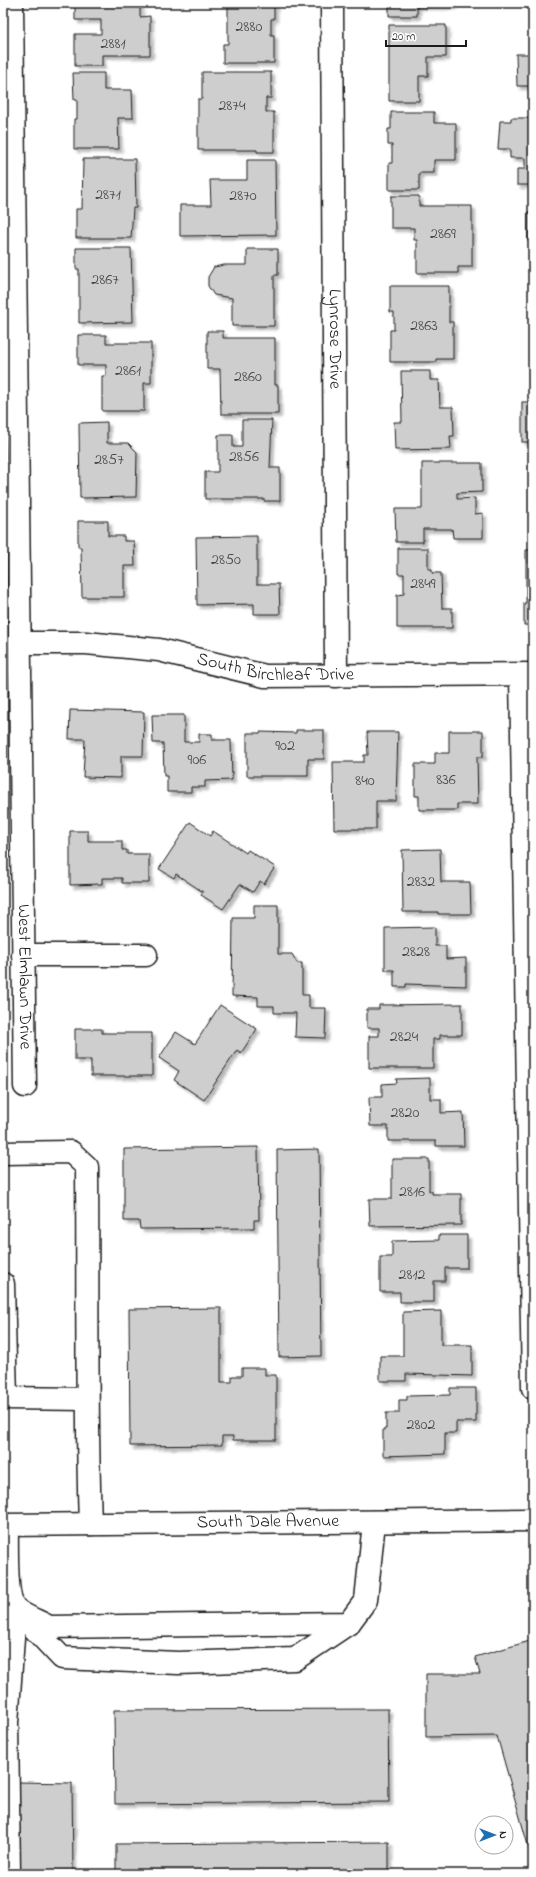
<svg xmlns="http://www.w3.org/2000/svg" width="536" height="1877" viewBox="0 0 536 1877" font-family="'Indie Flower',sans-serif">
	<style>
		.building { fill: #cecece; stroke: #1c1c1c; filter: url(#shadow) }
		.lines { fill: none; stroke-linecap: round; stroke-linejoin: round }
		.minor-casing { stroke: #1c1c1c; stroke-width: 25 }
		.minor { stroke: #fff; stroke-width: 22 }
		.labels { text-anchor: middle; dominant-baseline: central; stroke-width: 3.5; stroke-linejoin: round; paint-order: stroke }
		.number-label { font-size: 16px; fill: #484848 }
		.street-label { font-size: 18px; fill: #1c1c1c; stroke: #fff }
	</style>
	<defs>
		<filter id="shadow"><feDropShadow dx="3.5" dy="3.5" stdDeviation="1" flood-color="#0004"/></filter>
	</defs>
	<rect width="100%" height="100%" fill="#fff"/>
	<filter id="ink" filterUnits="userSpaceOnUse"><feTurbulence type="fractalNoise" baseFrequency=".025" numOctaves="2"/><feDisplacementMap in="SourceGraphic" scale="8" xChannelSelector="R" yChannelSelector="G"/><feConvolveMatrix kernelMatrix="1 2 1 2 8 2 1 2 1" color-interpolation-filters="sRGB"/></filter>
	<g filter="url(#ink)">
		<g class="building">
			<path d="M75 3H140V17L150 16V55H102V66H75V34H101V20H75Z"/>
			<path d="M228 3H274V19H271V35H274V63H223V44H228Z"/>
			<path d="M389 3H453V6H417V16H389Z"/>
			<path d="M389 25H446V57H428V76H419V101H389Z"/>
			<path d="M516 54H533V86H517Z"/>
			<path d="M202 72H271V98H266V112H274V152H257V150H198V99H202Z"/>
			<path d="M73 73H104V90H132L133 118H118L119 149H74V119H77V100H74Z"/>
			<path d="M391 112H434V123H456V160H434V173H419V190H389V163H392V145H388V129H391Z"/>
			<path d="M511 118H533V185H517V169H525V158H510V149H498L500 121H511Z"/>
			<path d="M83 159H135L136 208H133L131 238H76V209H82Z"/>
			<path d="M247 160H275L276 235 180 236V205H211L210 180H247Z"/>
			<path d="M391 196H419V206H472V267H458V273H417V240H414V228H391Z"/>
			<rect x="528" y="212" width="5" height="29"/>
			<path d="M76 248H131L133 322 79 323V269H76Z"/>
			<path d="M247 249H278V275H274V326H232V298L214 295 208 286V277L214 267 224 265H247Z"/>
			<path d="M390 286H449V322H453V359H436V362H390V330H394V312H390Z"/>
			<path d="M207 331H223V338H275V385H278V414H221L220 369H207Z"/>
			<path d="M78 335H106V343H151V383H144V411H102V376H106V365H78Z"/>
			<path d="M401 371H430V380H439L440 407H453L454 436H450L451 449 395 450 394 422H402Z"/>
			<rect x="522" y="402" width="11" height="40"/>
			<path d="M242 420H272L270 468H280V501H264V499H205V472H218V435H233V447H242Z"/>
			<path d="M107 422V443H128L137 452 136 497 80 498 79 423Z"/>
			<path d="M530 460H533V538L532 511H530Z"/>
			<path d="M422 463H482V492L457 493V499L475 498V514L483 513V538H453L452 529H423V542H396L395 509H422Z"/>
			<path d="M78 521H108V536H124V541H134L135 566H124V597H82L81 547H78Z"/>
			<path d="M257 536V584H279L280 614H254V604L197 605 196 537Z"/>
			<path d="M398 548H428V569H432V573H441L442 608H452V628H397V595L404 594V574H398Z"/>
			<path d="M526 550H533V625H524V603H526Z"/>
			<path d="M70 710 144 712 143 756H121V778L83 777 85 739H69Z"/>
			<path d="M152 715H184V742H199V734H212V740H231L232 780 205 781V787H191V792H167V776H164L163 743H153Z"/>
			<path d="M296 730H324V759H308V776H247V733H260V732L296 733Z"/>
			<path d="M449 731H483V757H477L478 804H457V810H419V796H415V764H435V753H449Z"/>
			<path d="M367 732H398L396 801H376V829H334L333 762H364V755H368Z"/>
			<path d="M190 822 210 836 213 831 246 853 248 850 275 867 264 884 260 881 253 892 240 884 223 909 201 895 203 892 176 874 174 878 159 869Z"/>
			<path d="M70 831H88V841H122V850H127V854H149V883H122V878H102V884L70 885Z"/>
			<path d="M440 849 441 882H470L471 914H438V912H403L402 850Z"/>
			<path d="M254 905H278V954H292L297 963H302V995H309V1008H326L325 1038 295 1037 296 1013H274V1006H258V997L232 996 233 918H254Z"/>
			<path d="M435 927V946H446V959L466 958V986L406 984V987H394V970H385V928Z"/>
			<path d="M462 1004V1035H440V1039H433V1068H369V1036H379V1028H367V1009H379V1005Z"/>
			<path d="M220 1005 257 1029 241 1053 237 1050 204 1100 174 1080 179 1071 159 1058 176 1032 195 1044Z"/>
			<path d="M75 1029H102V1033H152V1076H91V1060H75Z"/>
			<path d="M430 1078V1099H441V1113L463 1112 464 1146H436V1141H388V1126H370L369 1097H382V1084L397 1083 396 1079Z"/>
			<path d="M258 1147 259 1220H254V1228L140 1229 139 1221H124V1149Z"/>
			<path d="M319 1149 321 1356 279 1357 277 1150Z"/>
			<path d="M392 1159H429V1191H432V1194H461V1225L370 1226 369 1199H392Z"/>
			<path d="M439 1235H467V1268H445V1281H434V1302H400V1292H380V1257H392V1241L439 1240Z"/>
			<path d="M221 1308V1382H232V1376H242V1368H265V1375H276V1440H233V1436H222V1445L130 1446 129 1309Z"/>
			<path d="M441 1311V1345H472V1376L406 1374V1381H380V1356H403V1312Z"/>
			<path d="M450 1388H476V1422H456V1433H445V1454L383 1456V1429H386V1413H399V1400H407V1396L450 1395Z"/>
			<path d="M533 1640V1863L497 1736 426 1737V1674H480L475 1657Z"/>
			<path d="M388 1709 389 1802 115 1804 114 1710Z"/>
			<path d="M18 1782 72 1783 73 1874H19Z"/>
			<path d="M389 1842V1874H116V1844Z"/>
		</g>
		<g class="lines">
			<g class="minor-casing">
				<g id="minor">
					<path id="s1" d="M12 3 25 1086"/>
					<path id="s2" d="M332 3 336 676"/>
					<path id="s3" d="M20 643H86L159 650 265 676 533 674"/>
					<path d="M521 675 533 1388"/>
					<path d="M23 955H146"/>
					<path d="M3 1153 71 1152 87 1167C88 1286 86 1405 90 1524"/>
					<path d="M3 1284 6 1398"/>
					<path d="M3 1398 87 1399"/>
					<path id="s4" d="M3 1525 533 1520"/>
					<path d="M7 1525C7 1541 5 1599 16 1609 25 1617 39 1621 49 1627L349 1623 366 1600 374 1522"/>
					<path d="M26 1620 62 1658 178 1663 295 1659 349 1623"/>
					<path d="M9 1874 7 1723 15 1609"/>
				</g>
			</g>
			<use href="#minor" class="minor"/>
		</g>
	</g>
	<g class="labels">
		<g class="number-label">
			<text x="249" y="27">2880</text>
			<text x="113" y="44">2881</text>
			<text x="232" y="106">2874</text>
			<text x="108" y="195">2871</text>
			<text x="243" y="196">2870</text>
			<text x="443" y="234">2869</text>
			<text x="105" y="280">2867</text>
			<text x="424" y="326">2863</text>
			<text x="128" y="371">2861</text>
			<text x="248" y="377">2860</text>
			<text x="244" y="457">2856</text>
			<text x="109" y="460">2857</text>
			<text x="226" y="560">2850</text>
			<text x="423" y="584">2849</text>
			<text x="285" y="746">902</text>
			<text x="197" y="760">906</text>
			<text x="446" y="780">836</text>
			<text x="365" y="781">840</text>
			<text x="421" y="882">2832</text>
			<text x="416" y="952">2828</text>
			<text x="404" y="1037">2824</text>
			<text x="405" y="1113">2820</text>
			<text x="412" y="1192">2816</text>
			<text x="412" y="1275">2812</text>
			<text x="421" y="1425">2802</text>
		</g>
		<g class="street-label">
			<text stroke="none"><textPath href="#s2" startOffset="336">Lynrose Drive</textPath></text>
			<text stroke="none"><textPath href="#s3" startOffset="258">South Birchleaf Drive</textPath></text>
			<text stroke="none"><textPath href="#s1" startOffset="974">West Elmlawn Drive</textPath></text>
			<text stroke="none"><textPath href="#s4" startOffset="265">South Dale Avenue</textPath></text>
		</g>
	</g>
	<rect width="536" height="1877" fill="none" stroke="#fff" stroke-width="16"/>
	<rect x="8" y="8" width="520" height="1861" fill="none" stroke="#1c1c1c" stroke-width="1.5" filter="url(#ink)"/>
	<g transform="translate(494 1835) rotate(90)"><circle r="19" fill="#ffffff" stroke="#a4a4a4"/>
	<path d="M0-3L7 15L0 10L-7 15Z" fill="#1f6fb2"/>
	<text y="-6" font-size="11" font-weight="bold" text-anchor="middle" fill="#1c1c1c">N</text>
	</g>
	<path d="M386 40v6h80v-6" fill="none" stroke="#1c1c1c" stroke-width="2"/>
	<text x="392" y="40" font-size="12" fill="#1c1c1c" stroke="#ffffff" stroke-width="3" paint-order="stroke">20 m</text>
</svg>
